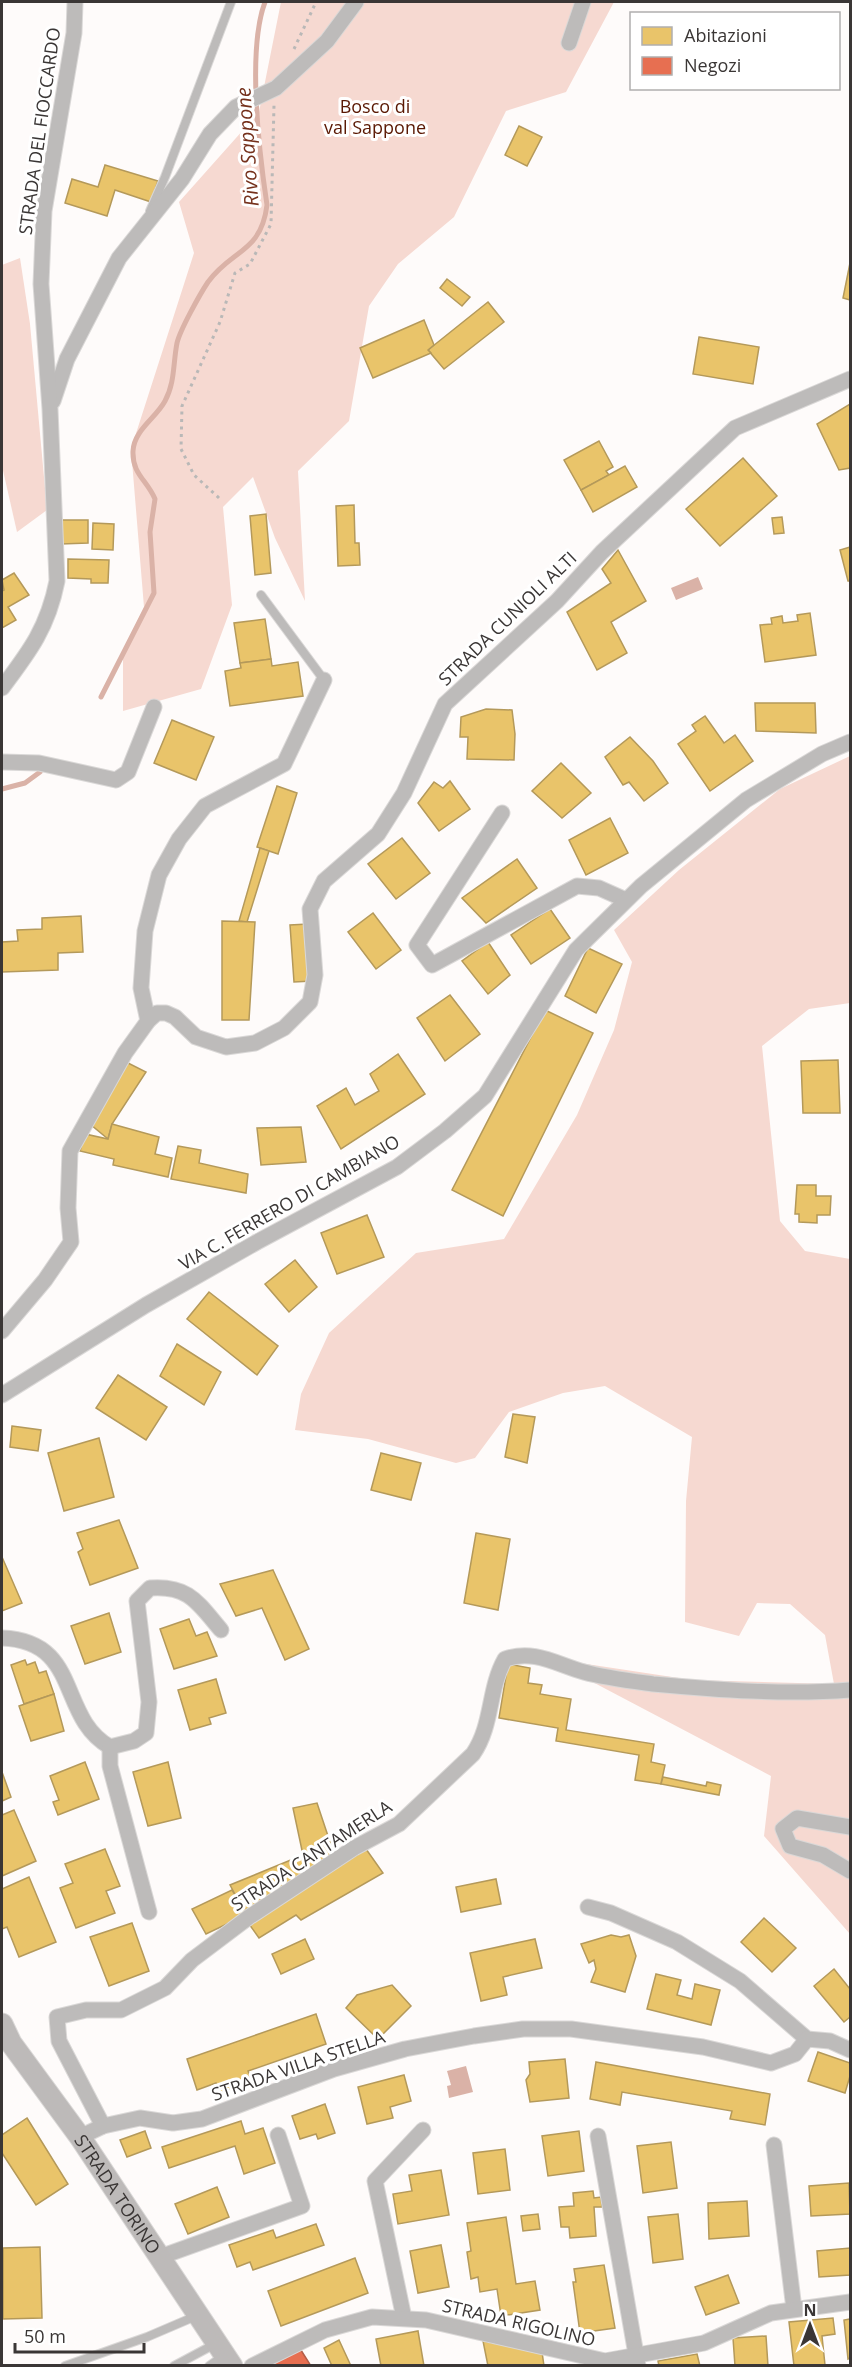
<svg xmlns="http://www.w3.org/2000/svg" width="852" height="2367" viewBox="0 0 852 2367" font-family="'Open Sans',sans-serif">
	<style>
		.green { fill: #f6d9d1 }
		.water { fill: #dab2a7 }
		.homes { fill: #e9c46a; stroke: #b4995a; stroke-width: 1.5 }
		.shops { fill: #e76f51; stroke: #b35e49; stroke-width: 1.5 }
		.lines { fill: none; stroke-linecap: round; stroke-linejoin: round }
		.stream { stroke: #dab2a7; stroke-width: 5 }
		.lane-casing { stroke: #dad8d7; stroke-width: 10 }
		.street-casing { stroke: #dad8d7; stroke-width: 17 }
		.secondary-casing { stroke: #dad8d7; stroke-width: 23 }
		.path { stroke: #b9b8b7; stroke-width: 3; stroke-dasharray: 3 4.5; stroke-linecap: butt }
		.lane { stroke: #bdbbba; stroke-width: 8 }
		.street { stroke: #bdbbba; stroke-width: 15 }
		.secondary { stroke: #bdbab9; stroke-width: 21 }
		.labels { text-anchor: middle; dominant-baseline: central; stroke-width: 6; stroke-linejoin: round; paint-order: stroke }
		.park-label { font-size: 18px; fill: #5a1803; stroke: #fff }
		.street-label { font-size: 18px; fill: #3a3635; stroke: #fff }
		.water-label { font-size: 20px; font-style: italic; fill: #75311c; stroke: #fff }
	</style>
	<rect width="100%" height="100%" fill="#fefbfa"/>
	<g class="green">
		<path d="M281 2H614L566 92 506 111 454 217 398 264 369 306 349 421 298 471 305 601 275 538 253 477 223 507 232 605 201 689 123 711V651L144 607 131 449 194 253 179 202 259 112Z"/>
		<path d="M20 258 30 324 47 510 17 532 2 466V265Z"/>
		<path d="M850 756V1003L809 1009 762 1046 780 1221 805 1251 850 1259V1934L764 1836 771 1776 547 1658 692 1680 834 1684 825 1635 790 1604 757 1603 739 1636 685 1622 686 1501 692 1437 605 1386 563 1393 509 1412 475 1458 456 1463 368 1439 295 1430 301 1394 329 1333 416 1253 504 1239 577 1115 614 1030 632 962 614 930 679 870 780 789Z"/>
	</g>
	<g class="water">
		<path d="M698 577 703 589 676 600 671 588Z"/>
		<path d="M466 2066 473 2092 449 2098 447 2086 451 2085 447 2071Z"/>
	</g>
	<g class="homes">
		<path d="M519 126 542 137 527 166 505 155Z"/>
		<path d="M105 165 158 181 151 202 115 190 107 216 65 203 72 179 98 187Z"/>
		<path d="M850 263V300L843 298Z"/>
		<path d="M447 279 470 297 462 306 440 288Z"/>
		<path d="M488 302 504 322 444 369 428 350Z"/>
		<path d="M424 320 434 345 428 350 431 353 373 378 360 348Z"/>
		<path d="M699 337 759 347 753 384 693 374Z"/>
		<path d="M850 404V468L839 470 817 424Z"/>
		<path d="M599 441 613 467 606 471 609 475 581 490 564 460Z"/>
		<path d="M743 458 777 496 720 546 686 509Z"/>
		<path d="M625 466 637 487 593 512 581 490Z"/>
		<path d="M354 505 355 543H359L360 565 338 566 336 506Z"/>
		<path d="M266 514 271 573 255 575 250 516Z"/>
		<path d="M782 517 784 533 774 534 772 518Z"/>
		<path d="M61 520H88V543L61 544Z"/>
		<path d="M93 523 114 524 113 550 92 549Z"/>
		<path d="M850 547V581H848L840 550Z"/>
		<path d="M618 550 646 601 611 622 627 653 597 670 567 612 611 583 602 569Z"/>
		<path d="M68 559 109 560 108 583H91V579L68 578Z"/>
		<path d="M14 573 29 595 8 607 16 620 2 628V591L4 590 2 580Z"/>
		<path d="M810 613 816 655 765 662 760 625 772 624 771 618 782 616 783 623 798 621 797 615Z"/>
		<path d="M265 619 271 659 240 663 234 623Z"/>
		<path d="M271 659 272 666 298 662 303 696 230 706 225 671 241 668 240 663Z"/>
		<path d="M755 703H815L816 733 756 731Z"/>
		<path d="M486 709 512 710 515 734 514 760 467 759 468 737H460L461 717Z"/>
		<path d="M705 716 724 743 735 735 753 761 710 791 678 744 696 731 692 725Z"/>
		<path d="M172 720 214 737 196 780 154 763Z"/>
		<path d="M630 737 653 761 668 783 644 801 629 782 623 785 605 757Z"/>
		<path d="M561 763 591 793 562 818 532 791Z"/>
		<path d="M450 781 470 809 439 831 418 803 434 782 443 788Z"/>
		<path d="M277 786 297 793 278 854 257 847Z"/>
		<path d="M610 818 628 853 586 875 569 840Z"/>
		<path d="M402 838 430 873 396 899 368 864Z"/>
		<path d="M260 848 269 851 247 922 239 921Z"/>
		<path d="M517 859 537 888 486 923 462 898Z"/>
		<path d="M550 909 570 938 531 964 511 935Z"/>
		<path d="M373 913 401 950 376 969 348 932Z"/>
		<path d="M81 916 83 952 58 953V970L2 972V942L18 941 17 930 42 929V918Z"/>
		<path d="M222 921 255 922 249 1020H222Z"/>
		<path d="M308 924 312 981 294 982 290 925Z"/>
		<path d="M488 942 510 975 488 994 462 961Z"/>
		<path d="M588 948 622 964 596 1013 565 996Z"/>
		<path d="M450 995 480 1034 445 1061 417 1018Z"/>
		<path d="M545 1010 593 1033 503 1216 452 1190Z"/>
		<path d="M398 1054 425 1094 341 1149 317 1106 346 1088 355 1105 379 1091 370 1074Z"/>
		<path d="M838 1060 840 1113H803L801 1061Z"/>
		<path d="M126 1062 146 1072 112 1124 108 1139 90 1124Z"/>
		<path d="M112 1124 159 1137 155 1154 172 1158 168 1177 113 1165 114 1159 80 1151 85 1134 108 1139Z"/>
		<path d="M301 1127 306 1162 261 1165 257 1128Z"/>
		<path d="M178 1146 201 1150 199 1163 248 1174 246 1193 171 1179Z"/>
		<path d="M797 1185H816V1196H831L830 1215H817V1223L799 1222V1214H795Z"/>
		<path d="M367 1215 384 1257 337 1274 321 1233Z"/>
		<path d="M295 1260 317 1287 289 1312 265 1284Z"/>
		<path d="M209 1292 278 1346 257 1375 187 1319Z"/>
		<path d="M177 1344 221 1372 204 1405 160 1376Z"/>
		<path d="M118 1375 167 1407 146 1440 96 1408Z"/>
		<path d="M513 1414 535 1417 527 1463 505 1457Z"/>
		<path d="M12 1426 41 1430 38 1451 10 1447Z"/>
		<path d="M99 1438 114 1497 64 1511 48 1453Z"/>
		<path d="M381 1453 421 1463 411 1500 371 1490Z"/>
		<path d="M119 1520 138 1568 90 1585 78 1552 83 1549 77 1533Z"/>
		<path d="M476 1533 510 1539 498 1610 464 1603Z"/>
		<path d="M2 1557 22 1603 2 1611Z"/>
		<path d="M273 1570 309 1649 285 1660 262 1608 236 1616 220 1584Z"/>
		<path d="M109 1613 121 1652 85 1664 71 1626Z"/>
		<path d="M189 1619 196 1636 207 1632 217 1656 174 1669 160 1629Z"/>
		<path d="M25 1660 27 1665 35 1662 39 1673 46 1671 54 1694 24 1704 11 1665Z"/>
		<path d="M508 1664 530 1668 528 1683 542 1685 540 1694 571 1699 566 1730 654 1744 651 1762 665 1765 661 1784 635 1780 639 1755 556 1741 558 1728 499 1718Z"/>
		<path d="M216 1679 226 1713 209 1718 211 1724 190 1730 178 1690Z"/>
		<path d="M54 1694 64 1731 31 1741 19 1706Z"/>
		<path d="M85 1762 99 1799 58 1815 53 1802 59 1800 50 1776Z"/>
		<path d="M168 1762 181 1818 148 1826 133 1772Z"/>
		<path d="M2 1772 11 1797 2 1801Z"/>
		<path d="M663 1777 706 1786 707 1782 721 1785 719 1795 661 1784Z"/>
		<path d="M317 1803 335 1857 244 1911 230 1885 303 1855 293 1808Z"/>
		<path d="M14 1810 36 1861 2 1876V1815Z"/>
		<path d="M105 1849 120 1886 106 1891 115 1913 76 1928 60 1888 73 1883 65 1864Z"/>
		<path d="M366 1849 383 1873 301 1920 296 1915 259 1938 249 1924Z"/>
		<path d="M29 1877 56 1942 19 1957 7 1927 2 1929V1889Z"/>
		<path d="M496 1879 501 1904 461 1912 456 1887Z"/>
		<path d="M232 1890 246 1915 206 1934 192 1909Z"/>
		<path d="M764 1918 796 1948 772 1972 741 1942Z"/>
		<path d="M132 1923 149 1971 109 1986 90 1937Z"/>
		<path d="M611 1935 621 1937 629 1935 636 1956 625 1992 591 1982 596 1969 594 1960 589 1963 581 1944Z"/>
		<path d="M305 1939 314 1959 281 1974 272 1954Z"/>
		<path d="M535 1939 542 1968 503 1977 507 1995 481 2001 470 1953Z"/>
		<path d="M834 1969 850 1989V2017L844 2022 814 1986Z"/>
		<path d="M656 1974 681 1980 677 1995 692 1999 695 1984 720 1990 711 2025 647 2009Z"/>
		<path d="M392 1985 411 2006 378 2039 346 2008 357 1995Z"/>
		<path d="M316 2014 326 2044 248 2071 252 2082 220 2093 216 2083 197 2090 187 2059Z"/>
		<path d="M818 2052 850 2063V2076L845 2093 808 2081Z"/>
		<path d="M565 2059 569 2098 530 2102 526 2080 530 2074 529 2062Z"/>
		<path d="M596 2062 770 2094 765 2125 730 2119 732 2111 622 2092 620 2105 590 2099Z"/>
		<path d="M404 2075 411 2101 390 2107 393 2118 367 2124 358 2087Z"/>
		<path d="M325 2104 335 2133 318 2139 316 2134 300 2139 292 2116Z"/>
		<path d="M27 2118 68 2184 36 2205 2 2153V2135Z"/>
		<path d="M241 2121 245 2134 263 2128 275 2163 244 2174 235 2146 169 2168 162 2147Z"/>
		<path d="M145 2131 151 2148 127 2157 120 2140Z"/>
		<path d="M579 2131 584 2171 548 2176 542 2136Z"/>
		<path d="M671 2142 677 2188 643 2193 637 2146Z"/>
		<path d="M505 2149 510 2190 478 2194 473 2153Z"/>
		<path d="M441 2170 449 2215 398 2224 393 2194 412 2191 409 2175Z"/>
		<path d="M849 2183 850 2214 811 2216 809 2186Z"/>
		<path d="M217 2187 229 2217 188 2234 175 2204Z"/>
		<path d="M593 2191 594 2198 601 2197 602 2207H594L596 2236 570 2238 569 2227H561L559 2207 574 2206 573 2193Z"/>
		<path d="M747 2201 749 2236 709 2239 708 2203Z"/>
		<path d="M538 2214 540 2229 523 2231 521 2216Z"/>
		<path d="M678 2214 683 2259 653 2263 648 2217Z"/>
		<path d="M506 2217 516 2284 535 2281 540 2310 501 2316 497 2289 480 2292 478 2277 471 2279 467 2252 471 2251 467 2223Z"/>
		<path d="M316 2224 324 2245 253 2270 250 2262 237 2267 229 2245 273 2230 276 2238Z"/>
		<path d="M441 2245 449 2287 418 2293 410 2251Z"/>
		<path d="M40 2247 42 2318 3 2319V2248Z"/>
		<path d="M850 2248V2275L819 2277 817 2251Z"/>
		<path d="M355 2258 368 2293 281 2326 268 2291Z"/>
		<path d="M604 2265 615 2328 580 2333 573 2282H576L574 2269Z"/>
		<path d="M728 2275 739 2303 706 2315 695 2287Z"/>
		<path d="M833 2318 835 2334 822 2336 825 2365 794 2366 789 2322Z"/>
		<path d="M850 2319V2358L848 2359 844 2320Z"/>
		<path d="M418 2331 424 2366H381L376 2339Z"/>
		<path d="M766 2336 768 2366H735L733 2338Z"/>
		<path d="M339 2340 351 2366H332L324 2348Z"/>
		<path d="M483 2341 542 2352 544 2366H488Z"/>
		<path d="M697 2354 700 2366H659L658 2361Z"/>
	</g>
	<path class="shops" d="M299 2347 311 2366H266Z"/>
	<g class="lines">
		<g class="stream">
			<path d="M101 697 154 593 150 532 155 499C147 480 132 474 133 451 134 430 156 418 165 401 175 383 173 363 177 343 180 330 200 294 208 282 232 249 261 253 267 205 259 152 247 50 265 2"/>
			<path d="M2 789 25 783 40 772"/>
		</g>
		<g class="lane-casing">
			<g id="lane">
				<path d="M150 211 165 177 231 2"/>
				<path d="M261 595 324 680"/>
				<path d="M65 2366 147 2337 196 2316"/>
				<path d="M174 2366 215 2344"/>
				<path d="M209 2366 223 2356"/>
			</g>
		</g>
		<g class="street-casing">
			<g id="street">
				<path d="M569 43 583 2"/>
				<path d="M53 401 67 359 119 258 182 179 210 134 236 107 276 88 327 41 356 2"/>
				<path d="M2 688C30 651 48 627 57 581L50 409 41 284 44 211 74 33 75 2"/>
				<path d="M2 762 39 763 116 780 128 772 154 707"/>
				<path d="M502 813 417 945 432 965 577 886 599 888 626 900"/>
				<path d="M148 1021 141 988 145 931 159 875 179 839 205 806 284 764 324 680"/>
				<path d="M2 1331 45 1280 71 1242 68 1208 70 1151 125 1053 148 1021 157 1013H166L175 1017 196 1037 226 1047 255 1043 284 1028 310 1002 315 975 310 909 324 881 378 834 404 793 445 704 557 601 602 552 735 428 850 379"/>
				<path d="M2 1395 146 1305 257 1242 397 1167 445 1131 485 1096 576 950 641 886 746 800 822 754 850 742"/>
				<path d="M2 1638C82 1641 57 1717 110 1747L134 1741 146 1733 149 1702 137 1601 150 1588C189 1585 198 1603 221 1630"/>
				<path d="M110 1747V1766L149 1912"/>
				<path d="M850 1827 797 1818 783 1829 790 1846 823 1855 850 1871"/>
				<path d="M588 1907 611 1913 677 1942 740 1981 807 2039 830 2041 850 2050"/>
				<path d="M103 2126 59 2041 57 2017 86 2010H121L165 1988 192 1960 249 1917 354 1848 399 1824 473 1754C493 1725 488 1689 505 1659 534 1649 556 1664 584 1672 606 1678 631 1681 653 1684 718 1690 785 1695 850 1690"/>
				<path d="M598 2136 638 2366"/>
				<path d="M80 2137 103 2126 140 2118 173 2123 202 2119 334 2069 405 2049 474 2036 523 2029H571L703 2047 771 2063 795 2054 807 2039"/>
				<path d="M774 2145 794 2309"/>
				<path d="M160 2257 302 2206 278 2135"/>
				<path d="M404 2318 375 2181 423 2130"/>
				<path d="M252 2366 325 2330 372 2317 426 2320 605 2361 704 2343 771 2313 850 2302"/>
			</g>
		</g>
		<g class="secondary-casing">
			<g id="secondary">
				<path id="s1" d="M2 2024 11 2043 80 2137 232 2366"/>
			</g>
		</g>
		<g class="path">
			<path d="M294 49 316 2"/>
			<path d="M219 498 194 475 181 449 182 406 220 322 235 273 250 264 271 224 274 105"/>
		</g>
		<use href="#lane" class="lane"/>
		<use href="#street" class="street"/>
		<use href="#secondary" class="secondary"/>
	</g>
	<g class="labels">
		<g class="park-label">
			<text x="375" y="106">Bosco di<tspan x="375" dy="21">val Sappone</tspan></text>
		</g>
		<g class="street-label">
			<text transform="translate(39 131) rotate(-82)">STRADA DEL FIOCCARDO</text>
			<text transform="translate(507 618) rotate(-44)">STRADA CUNIOLI ALTI</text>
			<text transform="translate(289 1202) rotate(-30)">VIA C. FERRERO DI CAMBIANO</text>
			<text transform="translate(311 1855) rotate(-33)">STRADA CANTAMERLA</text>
			<text transform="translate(298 2065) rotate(-19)">STRADA VILLA STELLA</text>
			<text stroke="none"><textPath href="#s1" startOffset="206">STRADA TORINO</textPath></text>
			<text transform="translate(519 2322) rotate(13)">STRADA RIGOLINO</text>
		</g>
		<g class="water-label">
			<text transform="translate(247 147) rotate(-94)">Rivo Sappone</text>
		</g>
	</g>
	<rect width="852" height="2367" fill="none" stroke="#3a3635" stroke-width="6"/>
	<rect x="630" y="12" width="210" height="78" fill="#ffffff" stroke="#b0afae" stroke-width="1.5"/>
	<rect x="642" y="27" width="30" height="18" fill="#e9c46a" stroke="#b0afae" stroke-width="1.5"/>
	<text x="684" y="42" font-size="18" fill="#3a3635">Abitazioni</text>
	<rect x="642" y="57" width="30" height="18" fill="#e76f51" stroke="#b0afae" stroke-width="1.5"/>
	<text x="684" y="72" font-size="18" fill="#3a3635">Negozi</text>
	<g transform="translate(810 2325)" stroke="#ffffff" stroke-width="4.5" paint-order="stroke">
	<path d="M0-4.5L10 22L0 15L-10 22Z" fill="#3a3635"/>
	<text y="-9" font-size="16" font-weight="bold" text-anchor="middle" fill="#3a3635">N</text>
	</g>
	<path d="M15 2343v9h129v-9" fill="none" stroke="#3a3635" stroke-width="3"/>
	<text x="24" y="2343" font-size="18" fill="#3a3635" stroke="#ffffff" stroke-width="4.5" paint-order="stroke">50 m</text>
</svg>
